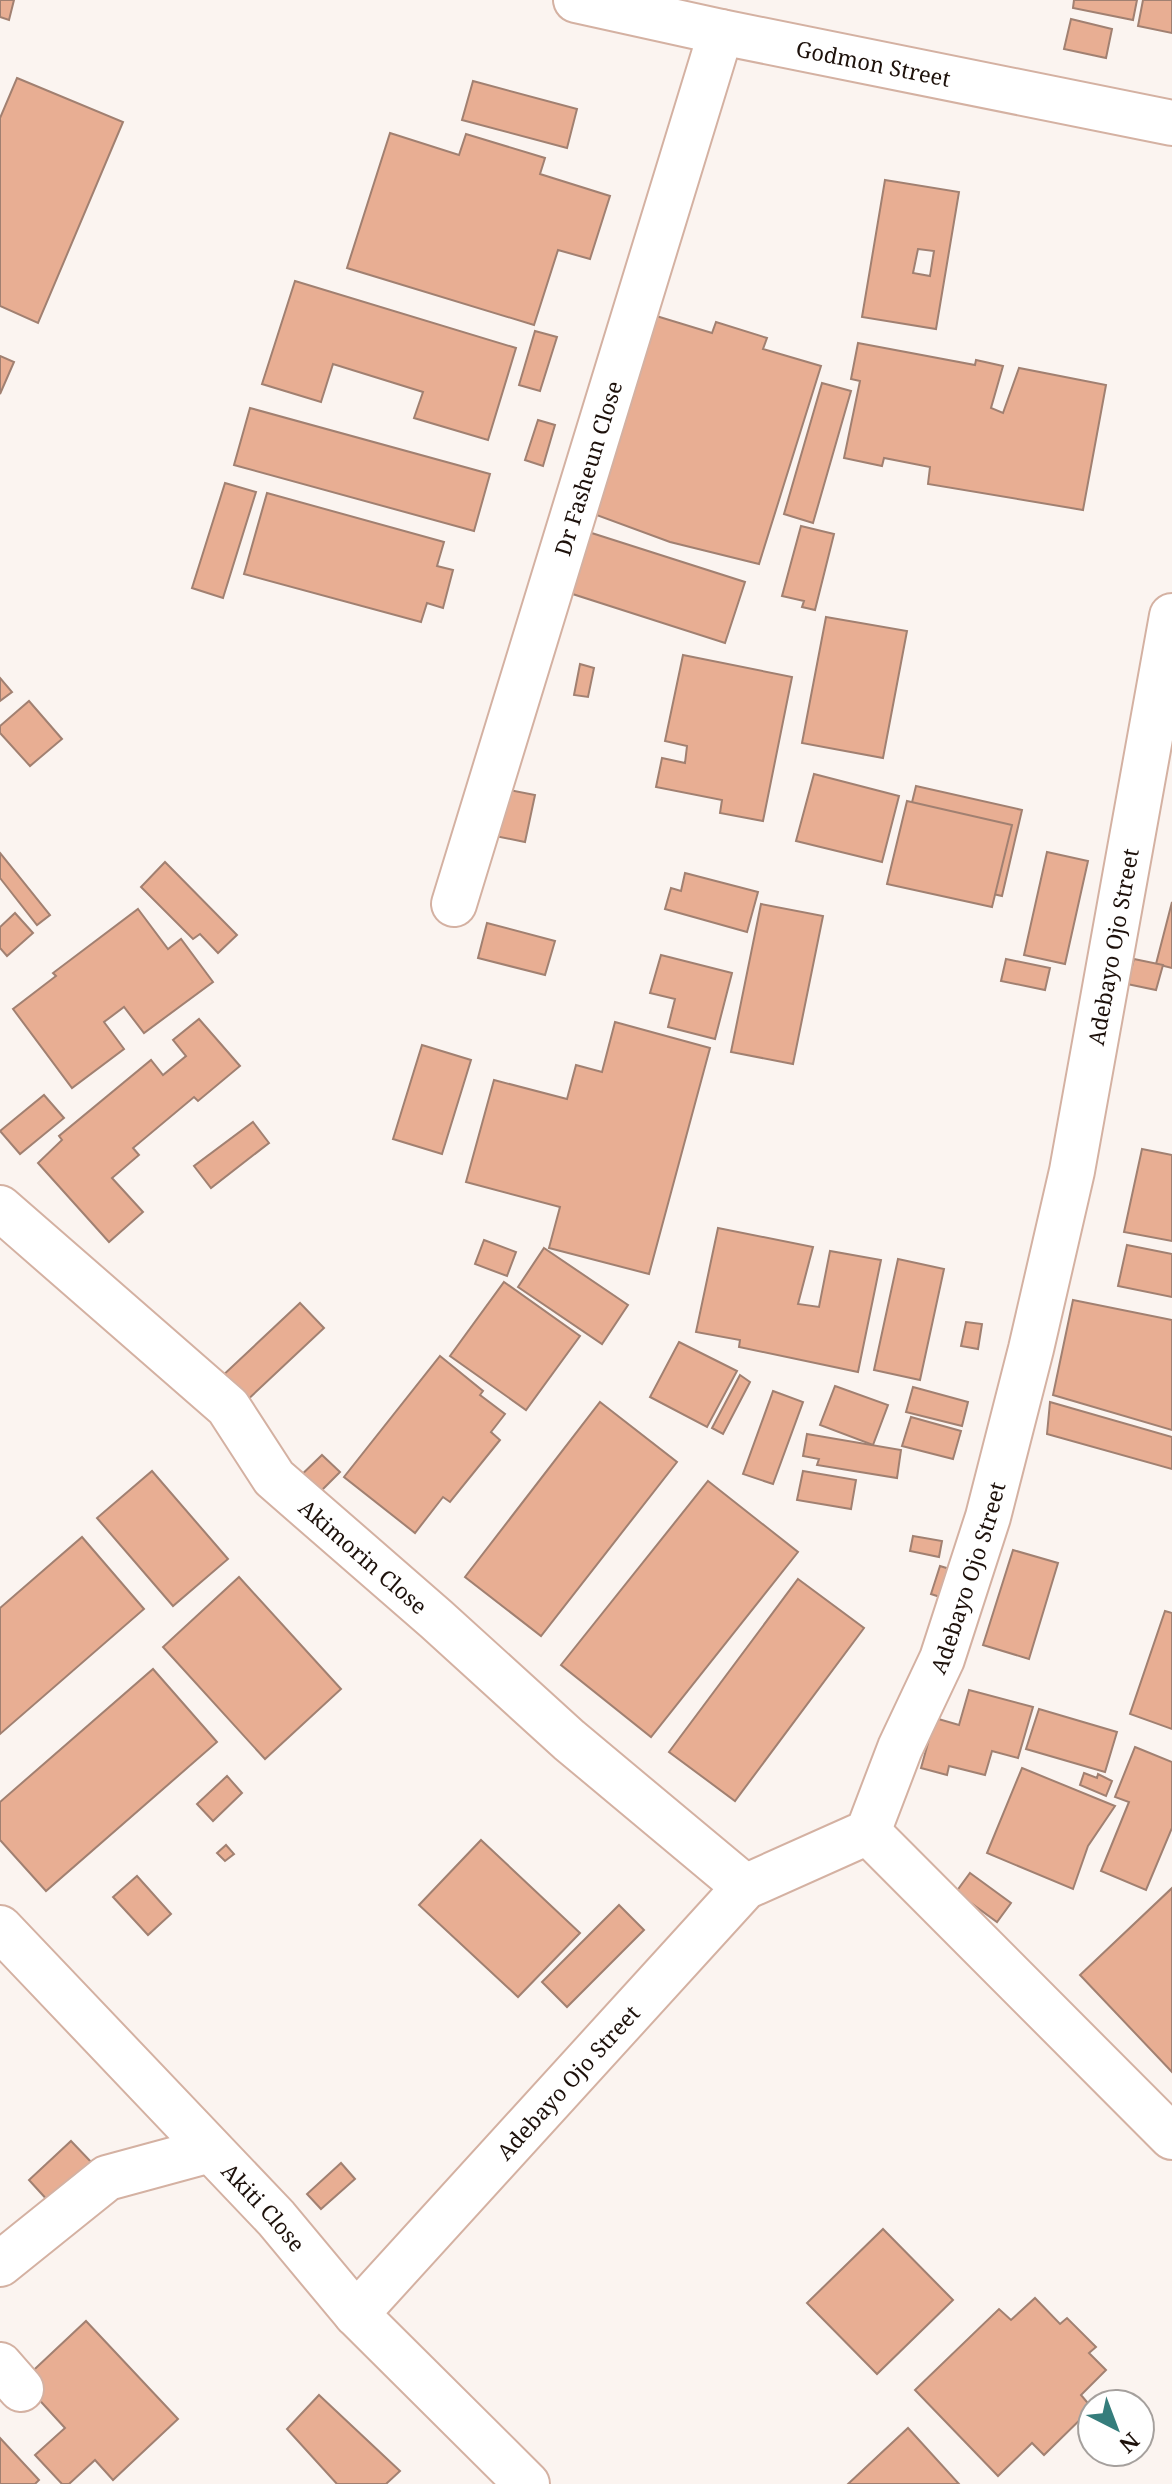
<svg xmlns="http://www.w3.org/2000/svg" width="1172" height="2484" viewBox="0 0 1172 2484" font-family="'Noto Serif',serif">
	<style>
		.building { fill: #e8ae93; stroke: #a18071; stroke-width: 2; fill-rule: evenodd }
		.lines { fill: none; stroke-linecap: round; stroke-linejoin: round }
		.minor-casing { stroke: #d4b1a2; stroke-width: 48 }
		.minor { stroke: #fff; stroke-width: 44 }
		.labels { text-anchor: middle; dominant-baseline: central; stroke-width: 7; stroke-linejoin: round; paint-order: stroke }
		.street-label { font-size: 22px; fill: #1d110b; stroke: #fff }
	</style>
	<rect width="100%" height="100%" fill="#fbf4f0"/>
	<g class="building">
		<path d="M0 0H14L9 20 0 17Z"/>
		<path d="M1074 0H1137L1133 20 1073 8Z"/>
		<path d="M1143 0H1172V33L1138 26Z"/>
		<path d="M1071 19 1112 29 1106 58 1064 49Z"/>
		<path d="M17 78 123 122 38 323 0 306V118Z"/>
		<path d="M473 81 577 109 567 148 462 120Z"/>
		<path d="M390 133 459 155 466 134 545 158 540 174 610 196 590 259 558 250 534 325 347 268Z"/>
		<path d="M885 180 959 192 936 329 862 317ZM918 249 934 251 930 276 913 273Z"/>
		<path d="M295 281 516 348 488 440 414 418 423 392 333 364 321 402 262 384Z"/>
		<path d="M653 315 712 333 716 322 767 338 763 349 821 366 759 564 670 542 591 513Z"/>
		<path d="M535 331 557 337 540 391 519 385Z"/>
		<path d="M858 343 975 365 976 360 1003 366 991 408 1003 413 1019 368 1106 385 1083 510 928 484 930 467 884 458 882 466 844 458 860 381 851 379Z"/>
		<path d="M0 356 14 362 0 394Z"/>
		<path d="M822 383 851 391 813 523 784 514Z"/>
		<path d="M250 408 490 474 474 531 234 465Z"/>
		<path d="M538 420 555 425 543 466 525 460Z"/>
		<path d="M225 483 256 492 223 598 192 588Z"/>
		<path d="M267 493 444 542 437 566 453 570 443 608 427 603 421 622 244 574Z"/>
		<path d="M801 526 834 534 815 610 802 607 804 601 782 596Z"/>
		<path d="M576 528 745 582 725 643 557 589Z"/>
		<path d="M826 617 907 631 883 758 802 743Z"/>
		<path d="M683 655 792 677 763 821 720 813 722 800 656 787 662 758 685 763 687 746 665 741Z"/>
		<path d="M580 664 594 668 588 697 574 695Z"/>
		<path d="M0 678 12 692 0 701Z"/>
		<path d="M29 701 62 739 30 766 0 733V726Z"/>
		<path d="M814 774 899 796 882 862 796 841Z"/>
		<path d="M916 786 1022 810 1002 896 895 872Z"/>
		<path d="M504 789 535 795 525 842 495 836Z"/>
		<path d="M907 801 1012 825 992 907 887 884Z"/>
		<path d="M1047 852 1088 861 1065 964 1024 955Z"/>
		<path d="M0 853 50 915 37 925 0 878Z"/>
		<path d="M165 862 237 935 218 953 200 934 193 939 141 887Z"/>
		<path d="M685 873 758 892 747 932 665 909 671 888 681 891Z"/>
		<path d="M1172 902V968L1156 964Z"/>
		<path d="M761 904 823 916 793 1064 731 1052Z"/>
		<path d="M138 909 168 949 181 939 213 982 144 1033 124 1007 104 1022 124 1049 72 1088 13 1009 56 976 53 973Z"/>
		<path d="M15 913 33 933 7 956 0 948V927Z"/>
		<path d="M487 923 555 941 545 975 478 958Z"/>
		<path d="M661 955 732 973 715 1039 668 1027 675 999 650 993Z"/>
		<path d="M1006 959 1050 968 1045 990 1001 981Z"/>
		<path d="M1134 959 1163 965 1156 990 1127 984Z"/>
		<path d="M199 1019 240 1066 198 1101 194 1097 133 1148 139 1155 112 1178 143 1212 109 1242 38 1163 62 1140 59 1136 151 1060 163 1075 186 1056 173 1040Z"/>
		<path d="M615 1022 710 1048 649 1274 549 1248 560 1207 466 1182 494 1080 567 1099 576 1065 602 1072Z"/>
		<path d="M422 1045 471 1060 442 1154 393 1139Z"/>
		<path d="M44 1095 64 1118 20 1154 0 1131Z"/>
		<path d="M253 1122 269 1143 211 1188 194 1166Z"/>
		<path d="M1142 1149 1172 1155V1241L1124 1232Z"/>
		<path d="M718 1228 813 1247 798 1304 819 1307 830 1251 881 1260 858 1372 739 1347 740 1340 696 1332Z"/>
		<path d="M484 1240 516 1252 507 1276 475 1264Z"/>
		<path d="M1127 1245 1172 1254V1297L1118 1286Z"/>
		<path d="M544 1248 628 1305 602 1344 518 1287Z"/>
		<path d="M898 1259 944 1269 920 1380 874 1370Z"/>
		<path d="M504 1282 580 1336 526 1410 450 1356Z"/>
		<path d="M1073 1300 1172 1320V1430L1053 1395Z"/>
		<path d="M300 1303 324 1328 243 1404 219 1379Z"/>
		<path d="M966 1322 982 1324 978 1349 961 1346Z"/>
		<path d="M679 1342 737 1371 707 1427 650 1397Z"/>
		<path d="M440 1356 483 1391 480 1395 505 1414 491 1432 500 1440 450 1502 443 1497 415 1533 344 1477Z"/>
		<path d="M740 1375 750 1382 723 1434 712 1428Z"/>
		<path d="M835 1386 888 1405 873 1445 820 1425Z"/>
		<path d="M913 1387 968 1402 962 1426 906 1412Z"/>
		<path d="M773 1391 803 1402 773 1484 743 1474Z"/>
		<path d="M600 1402 677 1462 541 1636 465 1577Z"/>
		<path d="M1050 1402 1172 1437V1469L1047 1434Z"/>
		<path d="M911 1417 961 1431 953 1459 902 1446Z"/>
		<path d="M807 1434 901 1450 897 1478 817 1465 819 1459 803 1456Z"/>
		<path d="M322 1455 340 1472 311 1501 293 1483Z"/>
		<path d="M152 1471 228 1559 173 1606 97 1518Z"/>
		<path d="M803 1471 856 1480 851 1509 797 1500Z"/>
		<path d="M708 1481 798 1552 651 1737 561 1665Z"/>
		<path d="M913 1536 942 1541 939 1557 910 1551Z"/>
		<path d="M82 1537 144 1609 0 1734V1608Z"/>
		<path d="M1013 1550 1058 1563 1029 1659 983 1645Z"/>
		<path d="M940 1566 956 1571 946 1599 931 1594Z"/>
		<path d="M239 1577 341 1689 265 1759 163 1647Z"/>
		<path d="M798 1579 864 1628 735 1801 669 1752Z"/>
		<path d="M1165 1611 1172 1613V1729L1130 1714Z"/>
		<path d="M153 1669 217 1742 46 1891 0 1840V1802Z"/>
		<path d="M969 1690 1033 1707 1018 1758 992 1751 985 1775 949 1766 947 1775 921 1768 935 1718 959 1725Z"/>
		<path d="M1039 1709 1117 1732 1105 1772 1026 1749Z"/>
		<path d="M1135 1747 1172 1762V1828L1146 1890 1101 1871 1129 1802 1115 1797Z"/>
		<path d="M1022 1768 1115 1806 1088 1846 1073 1889 987 1853Z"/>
		<path d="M1084 1773 1097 1778 1098 1774 1112 1781 1106 1796 1080 1785Z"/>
		<path d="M227 1776 242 1793 213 1821 197 1804Z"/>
		<path d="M481 1840 580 1933 518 1997 419 1905Z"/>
		<path d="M226 1845 234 1854 225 1861 217 1853Z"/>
		<path d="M970 1873 1011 1903 997 1922 956 1892Z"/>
		<path d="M137 1876 171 1914 148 1935 113 1897Z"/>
		<path d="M1172 1888V2072L1080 1975Z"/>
		<path d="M619 1905 644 1930 567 2007 542 1982Z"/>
		<path d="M71 2141 93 2164 50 2203 29 2180Z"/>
		<path d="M341 2163 355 2179 321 2209 307 2194Z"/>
		<path d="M883 2229 953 2300 877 2374 807 2303Z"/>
		<path d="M1035 2298 1060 2324 1067 2318 1096 2347 1089 2353 1106 2370 1081 2395 1092 2408 1044 2455 1032 2443 998 2476 915 2390 999 2309 1011 2320Z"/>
		<path d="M86 2321 178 2419 113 2480 95 2460 69 2484H62L35 2455 65 2428 22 2381Z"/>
		<path d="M319 2395 400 2471 386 2484H337L287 2429Z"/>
		<path d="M908 2428 959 2484H848Z"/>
		<path d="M0 2438 39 2480 35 2484H0Z"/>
	</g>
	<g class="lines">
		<g class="minor-casing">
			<g id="minor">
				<path id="s1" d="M576 0 721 32 1172 123"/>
				<path id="s2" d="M454 904 721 32"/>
				<path id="s3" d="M0 1208 228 1407 274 1478 436 1619 569 1740 745 1887"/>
				<path d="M868 1832 1172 2137"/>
				<path id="s4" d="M0 1928 276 2218 356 2314 527 2484"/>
				<path d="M0 2264 107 2178 210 2150"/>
				<path id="s5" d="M356 2314 745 1887 868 1832 900 1748 942 1659 988 1517 1031 1349 1072 1171 1172 616"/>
				<path d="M0 2365 21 2389"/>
			</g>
		</g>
		<use href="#minor" class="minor"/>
	</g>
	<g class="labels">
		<g class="street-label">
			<text stroke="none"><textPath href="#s1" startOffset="304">Godmon Street</textPath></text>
			<text stroke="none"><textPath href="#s2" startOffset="456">Dr Fasheun Close</textPath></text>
			<text stroke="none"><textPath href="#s5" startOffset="1634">Adebayo Ojo Street</textPath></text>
			<text stroke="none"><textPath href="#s3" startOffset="506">Akimorin Close</textPath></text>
			<text stroke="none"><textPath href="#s5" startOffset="986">Adebayo Ojo Street</textPath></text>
			<text stroke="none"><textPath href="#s5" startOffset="314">Adebayo Ojo Street</textPath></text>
			<text stroke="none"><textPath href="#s4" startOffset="384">Akiti Close</textPath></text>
		</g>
	</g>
	<g transform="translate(1116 2428) rotate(138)"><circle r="38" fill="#ffffff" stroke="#a5a09d" stroke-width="2"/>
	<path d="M0-6L14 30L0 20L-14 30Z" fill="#357d7c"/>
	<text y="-12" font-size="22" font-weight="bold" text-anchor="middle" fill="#1d110b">N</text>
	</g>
</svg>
